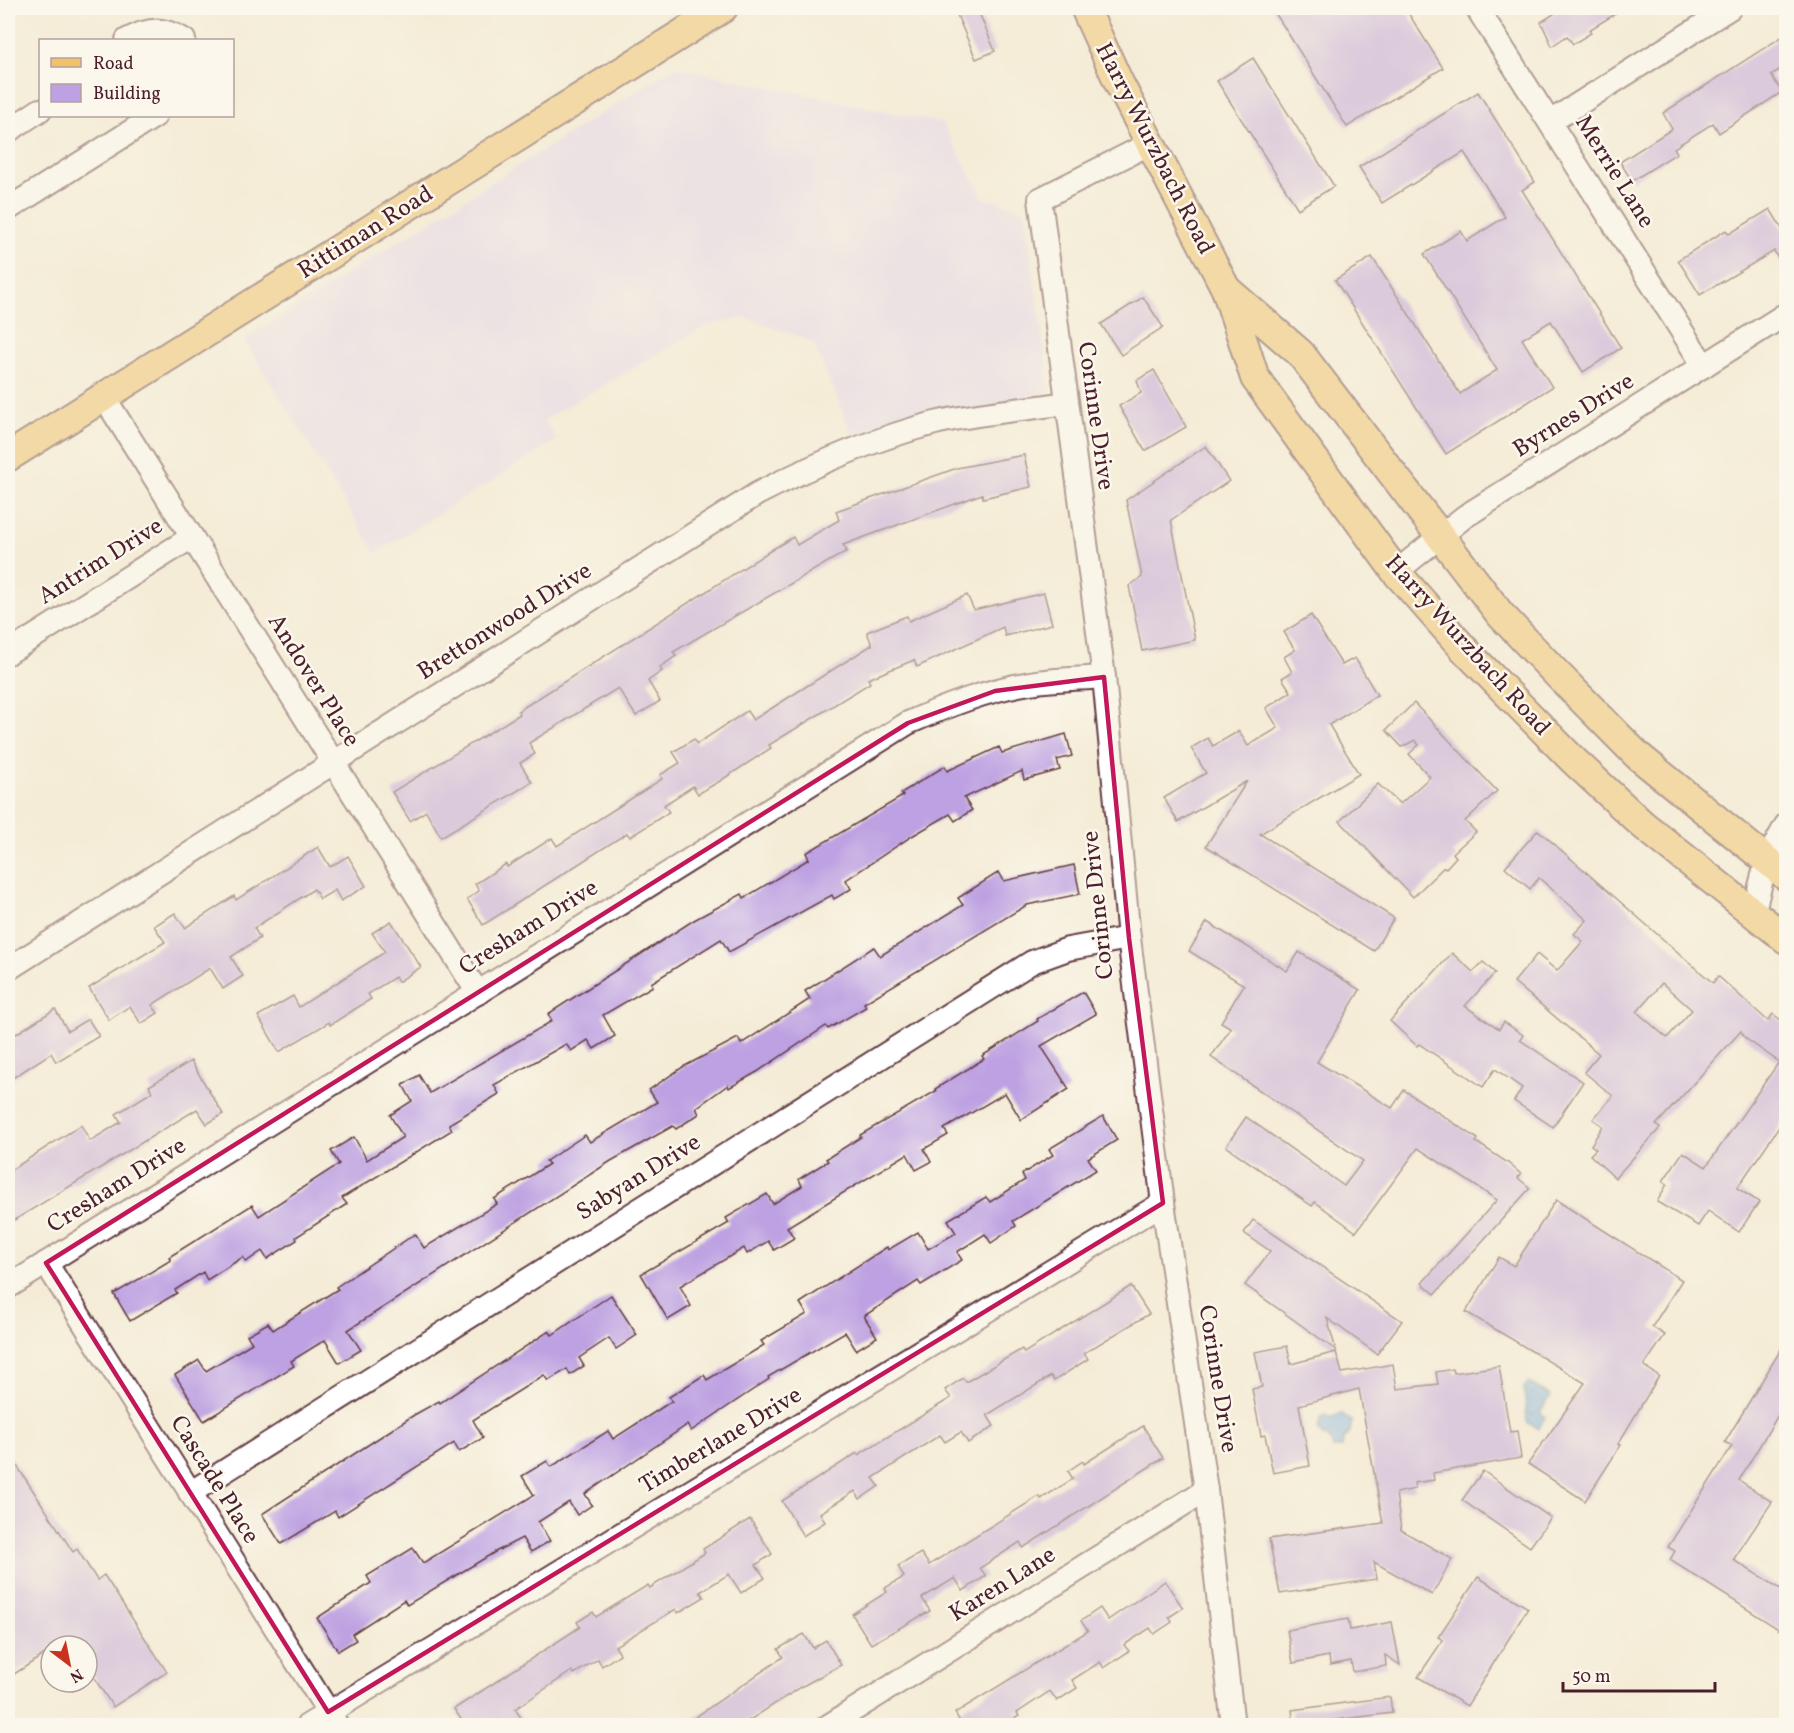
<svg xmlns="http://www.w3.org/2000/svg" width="1794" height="1733" viewBox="0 0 1794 1733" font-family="Vollkorn,serif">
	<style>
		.built { fill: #e2d4f3 }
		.water { fill: url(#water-ripples); stroke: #5e6687; stroke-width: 1.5 }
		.building { fill: #bda1e2; fill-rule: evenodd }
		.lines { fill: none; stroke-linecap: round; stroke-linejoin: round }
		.minor-casing { stroke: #643e45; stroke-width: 26 }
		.major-casing { stroke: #643e45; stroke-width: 32 }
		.minor { stroke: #fff; stroke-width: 22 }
		.major { stroke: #f2c26a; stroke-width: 28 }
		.marked { fill: none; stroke: #c2185b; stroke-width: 4.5; stroke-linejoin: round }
		.labels { text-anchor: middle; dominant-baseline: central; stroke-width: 5; stroke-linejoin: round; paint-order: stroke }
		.street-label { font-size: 24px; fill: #4a1f2b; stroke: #fbf7ec }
	</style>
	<defs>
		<pattern id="water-ripples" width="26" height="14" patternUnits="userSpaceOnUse" patternTransform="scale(1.5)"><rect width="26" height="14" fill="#73ace3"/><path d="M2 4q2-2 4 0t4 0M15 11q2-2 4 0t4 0" fill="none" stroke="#608bb8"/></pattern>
	</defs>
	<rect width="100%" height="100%" fill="#fbf7ec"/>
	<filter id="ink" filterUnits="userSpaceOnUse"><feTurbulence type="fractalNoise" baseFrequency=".0167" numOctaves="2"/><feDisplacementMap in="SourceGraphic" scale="12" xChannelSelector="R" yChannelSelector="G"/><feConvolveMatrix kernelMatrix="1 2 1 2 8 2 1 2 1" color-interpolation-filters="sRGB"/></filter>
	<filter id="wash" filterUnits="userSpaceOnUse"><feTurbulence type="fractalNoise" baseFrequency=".008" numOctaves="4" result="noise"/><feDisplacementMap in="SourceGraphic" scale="24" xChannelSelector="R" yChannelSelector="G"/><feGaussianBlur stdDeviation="1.35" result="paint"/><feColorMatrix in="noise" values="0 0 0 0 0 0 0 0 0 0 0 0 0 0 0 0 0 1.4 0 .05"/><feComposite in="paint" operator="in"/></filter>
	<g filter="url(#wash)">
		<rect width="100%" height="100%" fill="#f4ecd7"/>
		<path class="built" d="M675 67 942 123 983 198 1024 209 1051 396 854 438 813 342 745 317 704 327 544 420 557 440 376 553 244 339Z"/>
		<g class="water">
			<path d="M1529 1383 1551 1396 1540 1412 1545 1417 1538 1429 1527 1422 1524 1387Z"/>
			<path d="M1341 1413 1352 1421 1350 1432 1343 1439 1342 1448H1333L1329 1439 1322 1436 1318 1427 1322 1417 1326 1415 1332 1418Z"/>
		</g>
		<g id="blocks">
			<g class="building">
				<path d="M954 8H977L995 51 976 59Z"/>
				<path d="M1272 8H1405L1443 68 1347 127Z"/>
				<path d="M1550 8H1625L1589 30 1591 33 1573 44 1567 36 1552 46 1541 22 1554 14Z"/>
				<path d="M1786 34V66L1771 75 1782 92 1719 133 1713 123 1674 148 1677 153 1632 181 1620 162 1672 129 1663 113Z"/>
				<path d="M1253 58 1334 186 1298 209 1217 81Z"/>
				<path d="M1478 92 1535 182 1522 190 1621 348 1583 372 1551 321 1522 339 1552 387 1446 454 1335 280 1372 257 1460 394 1497 370 1424 254 1461 231 1467 241 1505 217 1464 152 1382 203 1359 167Z"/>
				<path d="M1770 209 1786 235V271L1774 251 1700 295 1678 260 1726 230 1729 234Z"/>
				<path d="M1143 297 1163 327 1121 355 1101 324Z"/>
				<path d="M1154 370 1186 427 1145 451 1119 406 1141 393 1137 380Z"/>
				<path d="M1206 446 1229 481 1171 520 1195 640 1142 651 1129 586 1142 577 1126 500Z"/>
				<path d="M1024 455 1031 487 983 498 982 494 843 545 847 551 673 652 676 656 660 667 662 671 648 681 660 701 636 716 618 688 529 743 535 754 520 763 532 782 441 837 426 811 410 821 392 792 520 714 518 711 773 549 793 537 797 545 839 520 836 511 957 468Z"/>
				<path d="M1044 593 1052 624 1005 636 1003 627 917 667 914 660 868 679 870 683 769 745 771 748 720 781 698 794 693 786 664 805 669 812 630 837 627 833 483 925 467 899 479 891 475 884 506 864 507 867 552 838 557 846 662 779 660 775 680 763 673 752 694 739 697 744 747 711 753 720 872 645 867 632 907 616 909 621 967 595 974 610Z"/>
				<path d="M1311 615 1342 665 1355 658 1377 695 1329 725 1359 774 1260 834 1394 918 1374 951 1206 846 1247 781 1178 822 1164 798 1206 773 1191 748 1208 738 1213 746 1239 731 1248 746 1278 728 1266 708 1291 692 1282 678 1292 672 1284 657 1295 650 1284 632Z"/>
				<path d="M1414 703 1497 791 1465 821 1476 832 1453 853 1456 857 1446 868 1444 867 1413 897 1340 821 1378 784 1400 804 1430 777 1409 754 1419 745 1415 740 1402 747 1386 730Z"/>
				<path d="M1066 734 1072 756 1057 760 1060 770 1024 780 1022 771 964 798 972 810 955 821 950 814 912 836 846 880 851 889 834 899 832 895 729 952 721 939 651 983 653 986 603 1015 615 1036 594 1049 588 1040 571 1051 566 1044 494 1085 499 1094 449 1124 452 1130 342 1198 347 1204 296 1237 297 1240 267 1259 262 1251 246 1262 243 1257 207 1280 203 1272 175 1290 177 1293 130 1321 114 1294 171 1260 169 1257 252 1205 259 1216 339 1164 331 1151 354 1137 367 1160 403 1137 390 1115 412 1101 403 1085 419 1075 430 1093 552 1021 548 1014 694 920 742 894 744 898 809 859 806 853 903 796 901 793 945 766 947 771 999 747 1002 753Z"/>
				<path d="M1538 830 1713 983 1718 976 1768 1021 1773 1014 1786 1024V1117L1737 1188 1759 1202 1739 1232 1708 1211 1698 1226 1657 1202 1667 1184 1663 1181 1683 1152 1706 1167 1779 1062 1745 1038 1741 1031 1656 1125 1660 1128 1615 1178 1590 1155 1596 1149 1591 1145 1603 1126 1593 1119 1613 1096 1584 1072 1599 1054 1514 982 1537 954 1557 971 1583 941 1574 934 1587 920 1539 878 1530 889 1505 867ZM1662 983 1692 1010 1667 1038 1637 1012Z"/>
				<path d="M318 847 330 867 348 856 366 886 341 901 335 890 320 899 314 889 254 928 260 938 231 957 243 976 223 989 210 968 152 1005 158 1013 141 1024 130 1006 109 1020 89 988 165 942 154 926 175 913 185 928 234 896 236 900Z"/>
				<path d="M1074 865 1080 894 1027 905 864 1003 866 1007 828 1029 826 1026 757 1072 729 1088 728 1085 696 1108 699 1114 676 1129 673 1126 611 1161 348 1330 361 1350 339 1363 325 1340 291 1361 294 1366 204 1421 175 1375 199 1360 206 1371 252 1343 247 1335 268 1323 273 1330 338 1289 336 1287 415 1234 424 1248 497 1204 494 1199 549 1164 546 1161 585 1135 590 1142 657 1102 649 1090 683 1067 738 1038 741 1044 810 999 805 991 874 947 880 956 963 905 958 898 999 872 1004 881Z"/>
				<path d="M391 921 421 967 398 982 395 977 368 994 371 999 330 1025 329 1022 279 1052 258 1016 293 996 299 1007 385 952 372 933Z"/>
				<path d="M1207 922 1287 971 1299 952 1360 990 1317 1062 1392 1108 1404 1090 1478 1139 1476 1142 1508 1163 1521 1174 1518 1178 1530 1188 1435 1294 1422 1283 1497 1200 1418 1148 1356 1232 1315 1202 1312 1206 1226 1146 1246 1117 1344 1186 1363 1161 1211 1057 1231 1028 1221 1022 1244 985 1189 951Z"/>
				<path d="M1452 953 1473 972 1483 962 1495 973 1465 1006 1499 1029 1504 1022 1523 1035 1520 1040 1583 1082 1553 1127 1514 1101 1522 1088 1495 1069 1483 1087 1419 1044 1417 1046 1390 1021Z"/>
				<path d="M1083 992 1096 1014 1041 1046 1069 1089 1021 1120 1005 1093 944 1129 948 1135 924 1149 931 1162 916 1170 907 1154 787 1227 794 1238 774 1250 768 1241 747 1254 744 1248 680 1286 691 1306 668 1320 641 1274 729 1223 726 1218 767 1194 773 1204 802 1186 799 1179 828 1161 826 1159 861 1137 860 1135 936 1091 935 1089 984 1059 982 1056 1038 1021 1037 1019Z"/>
				<path d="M55 1009 68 1031 88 1019 99 1036 56 1062 51 1053 8 1081V1039Z"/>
				<path d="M191 1061 223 1114 207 1124 197 1109 8 1224V1172L81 1125 90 1141 121 1122 116 1114 152 1092 149 1086Z"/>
				<path d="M1103 1116 1117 1140 1088 1158 1096 1170 1013 1221 1016 1226 991 1243 985 1234 957 1252 962 1260 921 1285 918 1281 864 1316 877 1337 856 1350 845 1332 768 1377 769 1379 691 1431 687 1425 585 1494 592 1505 577 1515 569 1502 538 1522 550 1541 531 1552 522 1538 495 1552 407 1605 404 1600 352 1634 356 1640 338 1651 317 1618 371 1583 367 1576 413 1548 423 1563 534 1495 522 1476 547 1461 551 1467 608 1431 613 1439 672 1401 669 1397 704 1375 707 1380 764 1345 761 1341 807 1314 800 1303 887 1247 888 1250 918 1232 928 1249 956 1233 948 1220 986 1197 990 1202 1025 1180 1022 1174 1053 1155 1049 1149Z"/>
				<path d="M1556 1200 1682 1280 1652 1327 1665 1335 1644 1366 1659 1376 1618 1444 1621 1445 1585 1501 1528 1464 1585 1383 1466 1312 1499 1257 1514 1266Z"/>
				<path d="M1253 1220 1402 1321 1377 1354 1327 1318 1336 1350 1245 1285 1270 1251 1244 1233Z"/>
				<path d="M1131 1286 1149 1314 1084 1353 1088 1359 1054 1381 1051 1376 987 1415 994 1426 968 1443 961 1432 945 1442 940 1435 873 1478 879 1486 860 1499 855 1491 820 1513 825 1522 803 1536 782 1501 857 1453 858 1455 951 1398 945 1390 963 1378 966 1382 1022 1349 1024 1353Z"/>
				<path d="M611 1295 637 1335 616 1349 609 1338 579 1358 584 1366 570 1375 567 1369 548 1381 544 1375 473 1420 483 1438 459 1452 454 1443 338 1517 335 1511 281 1544 262 1514 414 1415 439 1401 440 1403 549 1331 552 1335Z"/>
				<path d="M1786 1341V1402L1739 1480 1772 1502 1733 1560 1786 1592V1634L1670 1560 1675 1551 1668 1547 1732 1446 1725 1442Z"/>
				<path d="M1287 1346 1291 1364 1336 1352 1342 1373 1393 1364 1397 1389 1438 1384 1436 1372 1453 1369 1454 1373 1499 1366 1510 1432 1517 1431 1521 1458 1433 1473 1434 1480 1414 1483 1415 1489 1396 1493 1401 1530 1452 1559 1432 1595 1374 1562 1377 1579 1280 1594 1269 1539 1383 1523 1359 1389 1299 1405 1310 1466 1273 1473 1265 1435 1261 1436 1252 1389 1262 1387 1255 1352Z"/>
				<path d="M1143 1426 1163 1458 1023 1548 1020 1542 980 1568 986 1576 963 1591 955 1578 922 1598 930 1611 871 1644 852 1614 887 1592 885 1588 904 1577 898 1566 921 1553 929 1565 1039 1496 1041 1499 1073 1479 1068 1471 1083 1461 1084 1464Z"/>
				<path d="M8 1452 73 1552 77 1549 97 1580 104 1575 167 1672 113 1707 87 1667V1646H73L68 1639 57 1646H51V1650L8 1678V1611L14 1607 8 1597Z"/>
				<path d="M1483 1471 1551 1518 1530 1547 1462 1500Z"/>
				<path d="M750 1519 772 1554 756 1565 765 1578 741 1593 729 1574 700 1592 704 1597 678 1613 676 1609 615 1646 620 1654 602 1666 598 1659 574 1674 572 1671 515 1709 526 1725H465L454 1709 580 1627 577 1622 593 1612 596 1617 648 1585 650 1588 705 1553 703 1549Z"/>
				<path d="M1478 1577 1528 1608 1467 1706 1418 1677 1443 1640 1438 1637Z"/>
				<path d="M1165 1581 1183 1608 1169 1617 1172 1622 1154 1634 1150 1628 1124 1645 1129 1651 1104 1668 1100 1662 1072 1680 1077 1688 1057 1701 1050 1691 1017 1713 1019 1716 1003 1725H962L955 1713 1088 1631 1081 1621 1100 1608 1108 1620Z"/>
				<path d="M1348 1619 1350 1630 1392 1622 1400 1665 1385 1655 1386 1666 1353 1672 1351 1661 1330 1665 1329 1656 1293 1663 1287 1630Z"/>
				<path d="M804 1634 813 1648 826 1640 841 1665 801 1687 742 1725H684L783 1657 778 1649Z"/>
				<path d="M1390 1697 1392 1713 1294 1725 1292 1710Z"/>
			</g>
		</g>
	</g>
	<g filter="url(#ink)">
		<use href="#blocks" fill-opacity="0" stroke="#643e45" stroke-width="1.5"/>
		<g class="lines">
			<g class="minor-casing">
				<g id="minor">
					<path d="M1477 8 1704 366"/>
					<path d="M127 40C149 28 162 27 184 40"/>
					<path d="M1550 122 1730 8"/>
					<path d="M8 131 40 110"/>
					<path d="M1149 144 1040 199 1104 677 1129 938 1163 1203 1206 1490 1233 1726"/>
					<path d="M8 209 155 116"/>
					<path d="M104 397 478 993"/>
					<path d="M1396 572 1464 517 1786 314"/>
					<path d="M8 653 192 537"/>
					<path d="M1753 914 1767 859 1786 825"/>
					<path d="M8 969 757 494C815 464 872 439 935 423 977 413 1023 410 1066 403"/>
					<path d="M46 1263 336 1724"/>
					<path d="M8 1287 908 723C947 706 987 690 1030 683 1054 679 1079 679 1104 677"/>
					<path d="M190 1493 1032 962 1068 949 1129 938"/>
					<path d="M307 1726 1163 1203"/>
					<path d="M828 1726 1206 1490"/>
				</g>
			</g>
			<g class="major-casing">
				<g id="major">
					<path d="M1085 8 1119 83 1226 289 1255 378 1396 572 1464 649 1573 760 1642 824 1786 939"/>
					<path d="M1226 289 1300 353 1500 614 1557 674 1637 755 1786 876"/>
					<path d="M8 457 723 8"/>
				</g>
			</g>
			<use href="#minor" class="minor"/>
			<use href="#major" class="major"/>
		</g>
	</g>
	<path d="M0 0H1794V1733H0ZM1104 677 1129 938 1163 1203 328 1712 46 1263 908 723 995 691Z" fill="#f4ecd7" fill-opacity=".55" fill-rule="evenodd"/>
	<path class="marked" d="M1104 677 1129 938 1163 1203 328 1712 46 1263 908 723 995 691Z"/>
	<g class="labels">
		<g class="street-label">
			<text transform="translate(1154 149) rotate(63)">Harry Wurzbach Road</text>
			<text transform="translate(1614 172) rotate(58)">Merrie Lane</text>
			<text transform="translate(366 233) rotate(-32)">Rittiman Road</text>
			<text transform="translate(1095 416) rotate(82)">Corinne Drive</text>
			<text transform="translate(1574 416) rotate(-32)">Byrnes Drive</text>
			<text transform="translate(101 562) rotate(-32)">Antrim Drive</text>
			<text transform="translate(505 622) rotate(-32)">Brettonwood Drive</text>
			<text transform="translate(1467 646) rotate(48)">Harry Wurzbach Road</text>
			<text transform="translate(313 681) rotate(58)">Andover Place</text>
			<text transform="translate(1099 905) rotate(-96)">Corinne Drive</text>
			<text transform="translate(529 928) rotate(-32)">Cresham Drive</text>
			<text transform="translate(639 1178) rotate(-32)">Sabyan Drive</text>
			<text transform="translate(117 1186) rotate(-32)">Cresham Drive</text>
			<text transform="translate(1217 1379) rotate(81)">Corinne Drive</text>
			<text transform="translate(721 1441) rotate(-31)">Timberlane Drive</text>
			<text transform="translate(214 1480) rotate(58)">Cascade Place</text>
			<text transform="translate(1003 1585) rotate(-32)">Karen Lane</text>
		</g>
	</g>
	<rect width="1794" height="1733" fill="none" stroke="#fbf7ec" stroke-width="30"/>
	<rect x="39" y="39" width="195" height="78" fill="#fbf7ec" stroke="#b4a19f" stroke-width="1.5"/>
	<rect x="51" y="58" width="30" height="9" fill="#f2c26a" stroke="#b4a19f" stroke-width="1.5"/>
	<text x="93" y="69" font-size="18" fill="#4a1f2b">Road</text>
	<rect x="51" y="84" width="30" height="18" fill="#bda1e2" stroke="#b4a19f" stroke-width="1.5"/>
	<text x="93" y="99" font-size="18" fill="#4a1f2b">Building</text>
	<g transform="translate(69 1664) rotate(148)"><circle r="28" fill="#fbf7ec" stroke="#b4a19f" stroke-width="1.5"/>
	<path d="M0-4.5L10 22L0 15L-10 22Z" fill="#c8321e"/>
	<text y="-9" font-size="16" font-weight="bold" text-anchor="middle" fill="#4a1f2b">N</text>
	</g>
	<path d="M1563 1682v9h152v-9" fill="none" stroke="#4a1f2b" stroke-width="3"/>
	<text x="1572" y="1682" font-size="18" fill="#4a1f2b" stroke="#fbf7ec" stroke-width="4.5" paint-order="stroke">50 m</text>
</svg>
